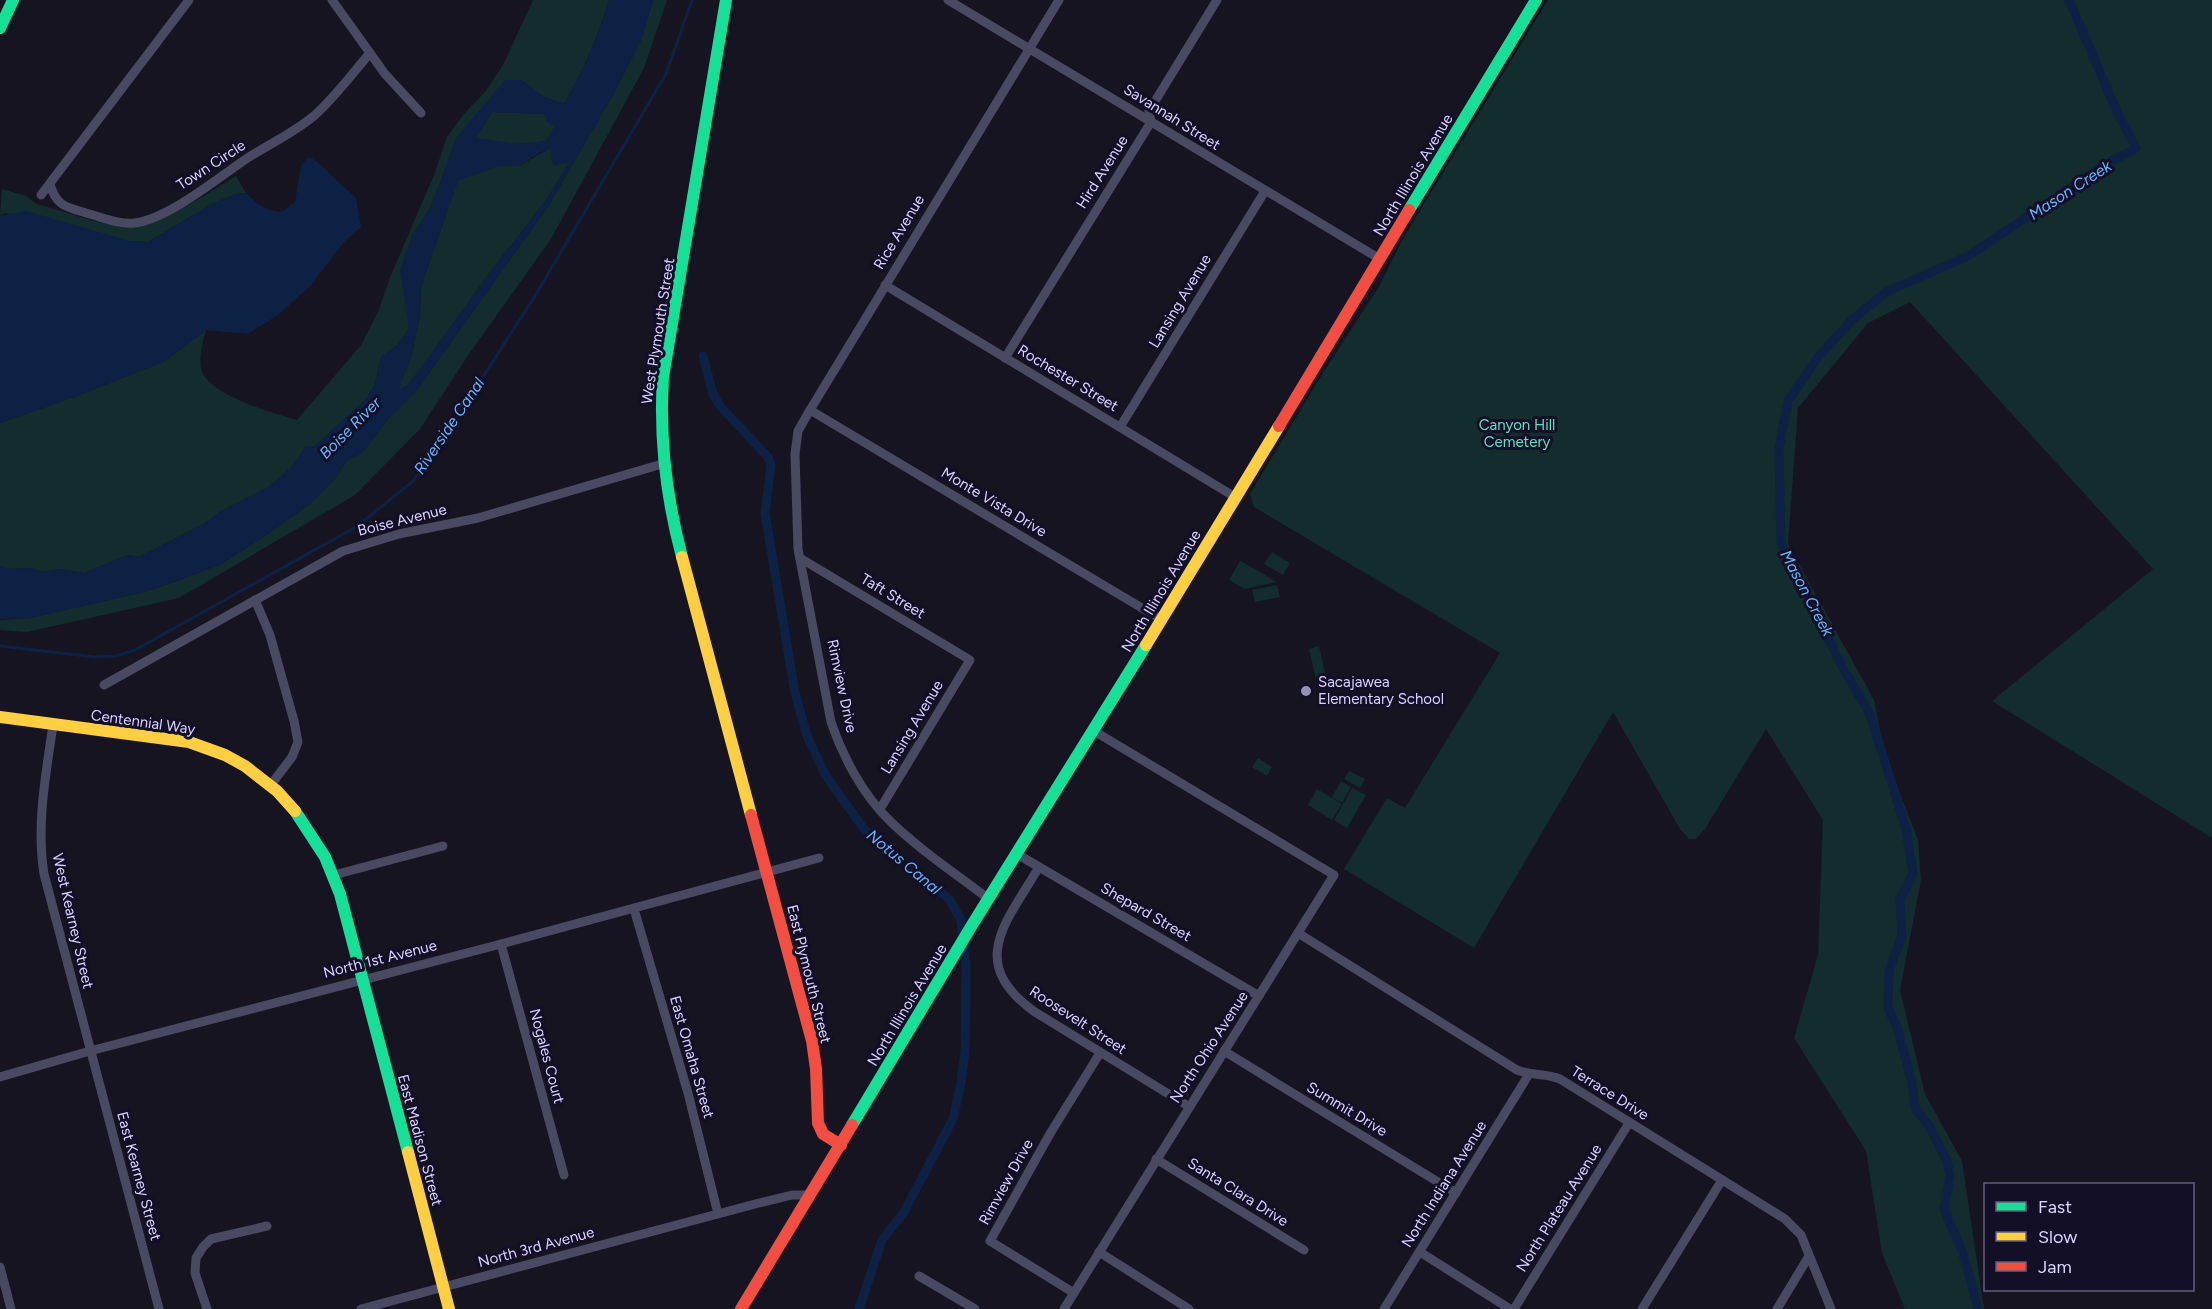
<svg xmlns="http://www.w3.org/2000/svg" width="2212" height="1309" viewBox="0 0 2212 1309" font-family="Figtree,sans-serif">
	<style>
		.green { fill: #132c2d }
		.water { fill: #0d2144; fill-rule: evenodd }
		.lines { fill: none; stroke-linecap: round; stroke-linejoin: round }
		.stream { stroke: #0d2144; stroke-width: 3 }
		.canal { stroke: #0d2144; stroke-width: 9 }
		.street { stroke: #4a4962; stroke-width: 9 }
		.fast { stroke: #16e098; stroke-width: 12 }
		.slow { stroke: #ffcf43; stroke-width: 12 }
		.jam { stroke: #f24e42; stroke-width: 12 }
		.poi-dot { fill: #9591b1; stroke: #130f26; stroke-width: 2 }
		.labels { text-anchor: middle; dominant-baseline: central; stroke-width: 6; stroke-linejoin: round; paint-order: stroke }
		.street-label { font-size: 15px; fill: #d9d4ff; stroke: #130f26 }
		.park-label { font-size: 15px; fill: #5fe0c0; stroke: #130f26 }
		.poi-label { font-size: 15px; fill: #d9d4ff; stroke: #130f26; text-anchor: start }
		.water-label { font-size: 16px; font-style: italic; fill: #62b6ff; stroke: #130f26 }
	</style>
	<rect width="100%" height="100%" fill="#161421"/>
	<g class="green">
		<path d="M533 0H609C598 37 583 71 564 104L544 97 521 80 457 137 431 207 412 236 408 310 409 328 398 345 381 357 375 385 367 398 315 446H306L292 467 268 488 220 512 204 524 139 557 128 555 84 573 60 569 43 572 31 568 9 569 0 566V423L74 397 165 361 206 330C203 342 199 355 201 368 206 395 274 413 297 420L361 345 378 312 391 275 434 175 447 137 464 114 485 92 503 65Z"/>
		<path d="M653 0H667L644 68 551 239 469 354 420 429 355 495 179 598 27 632 0 630V620L30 618 144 592 180 580 223 563 275 529 311 503 337 476 347 460 362 453 388 419 417 390 549 205 615 91 641 40Z"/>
		<path d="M1548 0H2212V838L1992 701 2153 569 1910 302 1868 323 1798 408 1788 544 1874 700 1884 752 1918 840 1921 880 1900 990 1925 1094 1962 1161 1984 1309H1905L1882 1253 1866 1151 1794 1038 1818 955 1823 820 1766 729 1705 829 1696 839H1689L1680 829 1613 712 1474 948 1344 869 1387 798 1405 808 1500 653 1254 507 1250 494 1323 373 1380 285 1404 237Z"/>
		<path d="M492 112 544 114 555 127 546 141 516 145 475 138Z"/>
		<path d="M552 147 562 163 570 161 545 202 494 267 408 386 398 390 412 354 420 315 421 287 458 180 498 166 521 165Z"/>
		<path d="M236 176 246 193 236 194 212 204 148 242 130 241 5 213 0 216 2 189 26 196 37 204C60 210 115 230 137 227 164 223 211 191 236 176Z"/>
		<path d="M1272 552 1290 563 1283 575 1264 564Z"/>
		<path d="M1240 561H1241L1277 582 1245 589 1229 580Z"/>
		<path d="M1277 585 1280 597 1255 602 1252 590Z"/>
		<path d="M1319 646 1326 677 1316 679 1309 649Z"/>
		<path d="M1258 758 1272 767 1267 776 1252 767Z"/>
		<path d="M1349 771 1365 779 1360 788 1344 779Z"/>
		<path d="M1341 781 1351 787 1342 803 1332 797Z"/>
		<path d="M1352 788 1366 795 1347 828 1334 820Z"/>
		<path d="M1317 789 1342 804 1332 820 1308 805Z"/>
	</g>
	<g class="water">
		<path d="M609 0H653L641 40 615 91 549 205 417 390 388 419 362 453 347 460 337 476 311 503 275 529 223 563 182 579 144 592 30 618 0 619V566L9 569 31 568 43 572 60 569 84 573 128 555 139 557 204 524 220 512 268 487 292 467 306 446H315L367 398 375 385 381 357 398 345 409 328 400 271 412 236 431 207 457 137 505 80H521L544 97 564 104C583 71 598 37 609 0ZM492 112 544 114 546 121 555 127 546 141 516 144 476 138ZM552 148 551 159 554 166 569 162 545 202 494 267 408 385 399 389 412 354 420 315 421 287 458 181 498 166 521 165 539 153Z"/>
		<path d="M309 157 315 160 356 198 361 227 344 242 310 286 278 315 248 334 206 330 165 361 74 397 0 423V216L26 211 130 241 148 242 212 204 236 194 246 193C258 205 265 210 282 212L295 202 301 165Z"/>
	</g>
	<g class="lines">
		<path class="stream" d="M0 646 95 657 116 656 135 650 356 527 412 482 434 453 535 296 666 74 692 0"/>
		<g class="canal">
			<path d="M703 356 713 394 720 406 768 457 771 465 765 513 795 693 807 736 826 776 864 829 949 899 961 920 966 965 965 1051 961 1083 953 1119 904 1212 882 1240 859 1309"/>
			<path d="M1978 1309 1963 1253 1944 1209 1950 1175 1947 1161 1930 1127 1915 1108 1912 1083 1897 1027 1888 1008 1889 970 1902 936 1900 900 1913 873 1906 829 1870 714 1843 668 1781 543 1779 449 1788 401 1818 357 1852 320 1886 292 1970 255 2101 167 2136 148 2118 114 2069 0"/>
		</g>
		<g class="street">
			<path d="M332 0 385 74 421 113"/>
			<path d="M948 0 1380 259"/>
			<path d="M50 184C56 206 66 207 86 213 102 217 119 225 135 223 168 219 218 178 246 159 269 144 294 133 315 115 335 97 352 74 370 53"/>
			<path d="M41 195 189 0"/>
			<path d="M885 285 1235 497"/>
			<path d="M1005 358 1151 122 1149 111 1217 0"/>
			<path d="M810 410 1162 620"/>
			<path d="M1120 427 1265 191"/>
			<path d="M800 558 970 660 880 809"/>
			<path d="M255 600 270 635 294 721 298 742 292 757 270 786"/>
			<path d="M104 685 343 551 399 534 478 518 662 464"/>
			<path d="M53 725C46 774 36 824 44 874L159 1309"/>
			<path d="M1017 854 1259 996"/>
			<path d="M1039 867C1006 923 966 963 1035 1012L1188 1106"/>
			<path d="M334 875 443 846"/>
			<path d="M989 899C956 874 920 850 890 821 863 795 843 757 831 722L798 549 795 454 798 431 810 410 1059 0"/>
			<path d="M634 909 688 1093 718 1214"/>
			<path d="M1298 933 1517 1070C1532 1076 1546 1073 1560 1079L1785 1219 1801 1235 1831 1309"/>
			<path d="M501 944 564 1175"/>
			<path d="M1224 1051 1456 1193"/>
			<path d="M0 1077 90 1051 501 944 819 858"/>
			<path d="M1156 1159 1304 1250"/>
			<path d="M1099 1252 1189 1309"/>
			<path d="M1420 1252 1510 1309"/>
			<path d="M0 1267 11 1309"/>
			<path d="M919 1276 975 1309"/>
			<path d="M1074 1293 990 1241 1051 1132 1100 1053"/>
			<path d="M207 1309 195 1273 196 1258 203 1247 211 1239 267 1226"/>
			<path d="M361 1309 759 1203 792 1195H810"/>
			<path d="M1064 1309 1334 875 1094 731"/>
			<path d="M1384 1309 1529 1074"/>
			<path d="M1514 1309 1629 1123"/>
			<path d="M1642 1309 1722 1180"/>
			<path d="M1777 1309 1809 1256"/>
		</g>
		<g class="fast">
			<path d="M0 28 13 0"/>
			<path d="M1409 210 1536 0"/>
			<path d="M682 557C666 497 659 439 663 377L726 0"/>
			<path d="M295 811 325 857 340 894 408 1152"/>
			<path d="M852 1125 972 925 1146 645"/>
		</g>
		<g class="slow">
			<path d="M682 557 751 815"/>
			<path d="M1146 645 1279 426"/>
			<path d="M0 717 189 742 225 755 245 766 277 791 295 811"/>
			<path d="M408 1152 449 1309"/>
		</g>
		<g class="jam">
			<path d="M1279 426 1409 210"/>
			<path d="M751 815 812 1041 816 1069 818 1123 823 1134 841 1145"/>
			<path d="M741 1309 852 1125"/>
		</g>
	</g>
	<circle class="poi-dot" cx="1306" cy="691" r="6"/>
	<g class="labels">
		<g class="street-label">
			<text transform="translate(1172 117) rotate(32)">Savannah Street</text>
			<text transform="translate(211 165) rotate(-33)">Town Circle</text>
			<text transform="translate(1102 172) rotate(-58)">Hird Avenue</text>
			<text transform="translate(1413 175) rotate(-59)">North Illinois Avenue</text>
			<text transform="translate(899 232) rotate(-59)">Rice Avenue</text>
			<text transform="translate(1180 301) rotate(-59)">Lansing Avenue</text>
			<text transform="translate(658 331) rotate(-81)">West Plymouth Street</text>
			<text transform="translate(1068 378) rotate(31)">Rochester Street</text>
			<text transform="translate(994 502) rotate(31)">Monte Vista Drive</text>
			<text transform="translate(402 520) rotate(-14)">Boise Avenue</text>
			<text transform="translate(1161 591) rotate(-59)">North Illinois Avenue</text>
			<text transform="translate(893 596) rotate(31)">Taft Street</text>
			<text transform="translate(842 686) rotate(78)">Rimview Drive</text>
			<text transform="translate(143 722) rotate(8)">Centennial Way</text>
			<text transform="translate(912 727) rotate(-59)">Lansing Avenue</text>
			<text transform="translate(1146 912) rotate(30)">Shepard Street</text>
			<text transform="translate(73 921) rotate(77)">West Kearney Street</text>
			<text transform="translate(380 959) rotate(-14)">North 1st Avenue</text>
			<text transform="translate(809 974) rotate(76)">East Plymouth Street</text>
			<text transform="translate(907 1005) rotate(-59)">North Illinois Avenue</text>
			<text transform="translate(1078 1020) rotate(33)">Roosevelt Street</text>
			<text transform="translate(1209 1047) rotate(-57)">North Ohio Avenue</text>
			<text transform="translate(547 1056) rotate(75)">Nogales Court</text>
			<text transform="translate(692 1057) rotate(74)">East Omaha Street</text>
			<text transform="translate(1610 1093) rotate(32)">Terrace Drive</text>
			<text transform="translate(1347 1109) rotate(31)">Summit Drive</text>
			<text transform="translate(420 1140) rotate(75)">East Madison Street</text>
			<text transform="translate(139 1176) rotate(75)">East Kearney Street</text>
			<text transform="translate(1006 1182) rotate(-61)">Rimview Drive</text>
			<text transform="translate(1444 1184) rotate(-58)">North Indiana Avenue</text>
			<text transform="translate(1238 1192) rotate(32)">Santa Clara Drive</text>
			<text transform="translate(1559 1208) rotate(-58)">North Plateau Avenue</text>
			<text transform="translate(536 1247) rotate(-15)">North 3rd Avenue</text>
		</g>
		<g class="park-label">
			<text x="1517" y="425">Canyon Hill<tspan x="1517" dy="17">Cemetery</tspan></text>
		</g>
		<g class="poi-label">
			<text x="1318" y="682">Sacajawea<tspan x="1318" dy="17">Elementary School</tspan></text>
		</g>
		<g class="water-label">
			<text transform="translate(2070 190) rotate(-33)">Mason Creek</text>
			<text transform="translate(449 426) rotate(-56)">Riverside Canal</text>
			<text transform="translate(350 428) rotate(-45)">Boise River</text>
			<text transform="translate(1807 593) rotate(62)">Mason Creek</text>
			<text transform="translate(904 862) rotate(40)">Notus Canal</text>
		</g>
	</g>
	<rect x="1984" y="1183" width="210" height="108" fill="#130f26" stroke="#625e7d" stroke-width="1.5"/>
	<rect x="1996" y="1202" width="30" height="9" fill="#16e098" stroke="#625e7d" stroke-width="1.5"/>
	<text x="2038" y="1213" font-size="18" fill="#d9d4ff">Fast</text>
	<rect x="1996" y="1232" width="30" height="9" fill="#ffcf43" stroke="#625e7d" stroke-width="1.5"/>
	<text x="2038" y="1243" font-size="18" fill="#d9d4ff">Slow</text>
	<rect x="1996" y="1262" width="30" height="9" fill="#f24e42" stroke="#625e7d" stroke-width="1.5"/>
	<text x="2038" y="1273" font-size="18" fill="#d9d4ff">Jam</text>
</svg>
